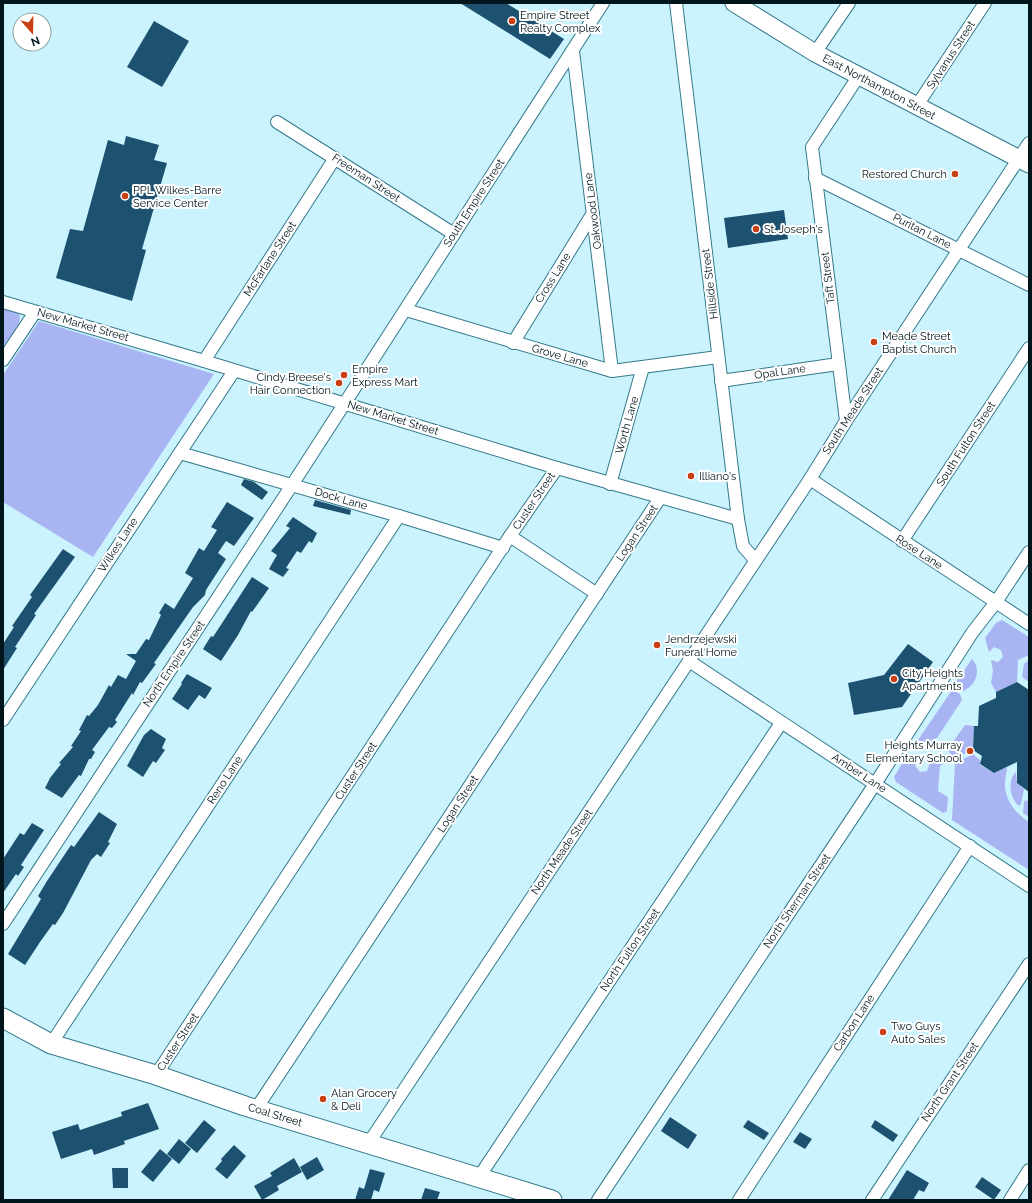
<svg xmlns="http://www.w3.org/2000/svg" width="1032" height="1203" viewBox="0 0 1032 1203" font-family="Raleway,sans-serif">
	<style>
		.green { fill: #a9b4f3 }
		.building { fill: #1c5270 }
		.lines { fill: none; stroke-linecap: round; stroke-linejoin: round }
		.street-casing { stroke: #33798a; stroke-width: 14 }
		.secondary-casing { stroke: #33798a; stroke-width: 19 }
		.primary-casing { stroke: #33798a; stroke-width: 21 }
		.street { stroke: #fff; stroke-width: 12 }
		.secondary { stroke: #fff; stroke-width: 17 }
		.primary { stroke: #fff; stroke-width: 19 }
		.poi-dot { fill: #c83f14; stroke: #fff; stroke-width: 1.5 }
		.labels { text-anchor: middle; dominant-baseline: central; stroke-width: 4; stroke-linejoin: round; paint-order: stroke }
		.poi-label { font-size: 11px; fill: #00151c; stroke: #fff; text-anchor: start }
		.street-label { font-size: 11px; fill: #00151c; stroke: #fff }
	</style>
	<rect width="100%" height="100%" fill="#cbf3fe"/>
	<g class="green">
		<path d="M3 307 18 311C25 323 10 338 3 347Z"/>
		<path d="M39 321 214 374 93 557 3 502V375Z"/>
		<path d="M1002 620 1029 637V655L1018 660 1017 682 996 692 991 683 993 671 991 660 998 662 1003 657 1001 650 994 647 989 652 985 638 996 623Z"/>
		<path d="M972 659C982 669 976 686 963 691L954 685Z"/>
		<path d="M1029 660V682L1022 677 1024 664Z"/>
		<path d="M952 690 960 694 962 700 937 738C932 741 923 743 918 740Z"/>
		<path d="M965 725 974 726 973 750 953 759 948 749Z"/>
		<path d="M973 754 980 760V765L994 773 1007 767C1007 773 1005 777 1005 783 1004 799 1016 814 1029 822V870L952 820 955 763Z"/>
		<path d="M940 755 949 761 940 766 938 791 948 797 947 811 943 813 896 782 894 777 903 762 917 759 915 766 920 772 927 771 930 763 925 758Z"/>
		<path d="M1016 772 1017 783 1024 789 1021 804 1019 806C1010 799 1007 780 1016 772Z"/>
		<path d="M1026 800 1029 802V817L1023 813 1024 802Z"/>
	</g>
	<g class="building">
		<path d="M460 3H506L564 39 550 59Z"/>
		<path d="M154 21 189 41 162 87 127 67Z"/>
		<path d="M126 136 159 145 154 160 167 163 142 249 146 250 132 301 56 278 70 229 83 231 108 140 124 145Z"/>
		<path d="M784 210 788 239 728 248 724 218Z"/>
		<path d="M244 479 254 482 268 492 262 500 241 485Z"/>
		<path d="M315 500 351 510 350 515 313 506Z"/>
		<path d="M227 502 254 518 234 546 226 541 218 553 226 559 206 590 205 595 193 607 154 663 156 664 142 683 140 682 133 695 132 693 115 720 117 722 112 728 109 727 92 750 95 752 91 759H89L81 776 79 775 62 798 45 788 50 778 61 764 59 763 73 747 71 746 81 731 79 730 87 715 89 716 98 705 109 685 111 687 118 675 126 679 136 661 126 654H136L146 639 149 640 161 615 159 613 165 603 174 609 193 578 185 573 199 548 204 551 217 530 211 527Z"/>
		<path d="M293 517 317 533 312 543 309 541 301 553 297 551 286 568 289 569 283 577 269 569 277 555 271 551 290 528 286 526Z"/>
		<path d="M63 549 75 557 34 614 36 615 15 647 17 648 3 670V644L14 627 12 626 32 597 30 595Z"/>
		<path d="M252 577 269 588 252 612 251 611 238 635 221 661 203 649 211 636 213 637Z"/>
		<path d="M908 644 933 662 902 707 854 715 848 683 884 675Z"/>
		<path d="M187 674 212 688 205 699 199 695 188 710 172 699 182 684 181 683Z"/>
		<path d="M1017 682 1029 690V792L1017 783V762L994 773 980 764 982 756 973 750 974 726H978L979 706 996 698V692Z"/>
		<path d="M151 729 166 739 162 748 165 750 156 763 153 761 143 777 127 766 144 735Z"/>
		<path d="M99 812 117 824 108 842 110 843 101 857 97 854 91 860 63 913 55 925 53 924 40 942 25 965 8 954 41 899 38 896 47 881 71 845 74 847Z"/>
		<path d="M32 823 44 830 21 865 24 867 18 876 16 874 3 893V859L20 833 24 835Z"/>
		<path d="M148 1103 159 1129 124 1141 125 1144 94 1155 92 1149 61 1159 52 1132 78 1124 80 1130 122 1116 121 1112Z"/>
		<path d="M670 1117 697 1135 688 1149 661 1131Z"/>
		<path d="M204 1120 216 1130 197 1153 185 1143Z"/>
		<path d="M748 1120 769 1133 764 1140 743 1127Z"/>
		<path d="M875 1120 898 1135 893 1142 871 1127Z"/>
		<path d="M800 1132 812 1139 805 1149 793 1142Z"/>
		<path d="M179 1139 191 1149 179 1164 167 1154Z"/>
		<path d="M234 1145 246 1156 227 1179 215 1169 222 1161 221 1159Z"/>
		<path d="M160 1149 172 1159 153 1182 141 1172Z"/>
		<path d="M317 1157 324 1170 307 1180 300 1167Z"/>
		<path d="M294 1158 302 1172 277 1186 279 1190 262 1200 254 1186 272 1176 270 1173Z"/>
		<path d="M112 1168H128V1188H113Z"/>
		<path d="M370 1169 385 1173 379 1192 374 1190 371 1200H355L359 1187 364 1189Z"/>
		<path d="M907 1170 929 1183 924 1192 919 1190 913 1200H888Z"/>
		<path d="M982 1177 1001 1190 994 1200 975 1187Z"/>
		<path d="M425 1188 440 1192 437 1200H421Z"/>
	</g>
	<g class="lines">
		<g class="street-casing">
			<g id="street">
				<path d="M676 3 738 519 743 546 755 560"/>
				<path d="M573 51 612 371"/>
				<path d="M815 53 849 3"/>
				<path d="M916 107 985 3"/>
				<path d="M277 122 454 234"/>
				<path d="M815 178 1029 285"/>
				<path d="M3 302 204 361 557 468 738 519"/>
				<path d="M406 310 612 371 718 357"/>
				<path d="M513 343 593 213"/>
				<path d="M3 360 35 312"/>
				<path d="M204 361 335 158"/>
				<path d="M721 381 838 364"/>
				<path d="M846 421 812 147 858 77"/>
				<path d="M180 453 399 516 503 548"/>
				<path d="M810 479 1029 624"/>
				<path d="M610 484 643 367"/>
				<path d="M510 536 597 594"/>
				<path d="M902 541 1029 348"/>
				<path d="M689 661 1029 886"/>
				<path d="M3 720 234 371"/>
				<path d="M3 924 292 485 603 3"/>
				<path d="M51 1044 399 516"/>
				<path d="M156 1075 510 536 557 468"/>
				<path d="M256 1109 660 498"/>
				<path d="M368 1144 810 479 846 421 1029 143"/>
				<path d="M479 1177 781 723"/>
				<path d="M598 1200 875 784 972 633 996 602 1029 552"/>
				<path d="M739 1200 970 846"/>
				<path d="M872 1200 1029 964"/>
				<path d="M1010 1200 1029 1170"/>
			</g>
		</g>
		<g class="secondary-casing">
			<path id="secondary" d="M734 3 815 53 1029 164"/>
		</g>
		<g class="primary-casing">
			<path id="primary" d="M3 1018 51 1044 156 1075 245 1106 552 1200"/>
		</g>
		<use href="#street" class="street"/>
		<use href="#secondary" class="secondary"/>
		<use href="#primary" class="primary"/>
	</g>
	<g class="poi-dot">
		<circle cx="512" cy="21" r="4"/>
		<circle cx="955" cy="174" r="4"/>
		<circle cx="125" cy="196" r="4"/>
		<circle cx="756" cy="229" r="4"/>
		<circle cx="874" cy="342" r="4"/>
		<circle cx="344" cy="375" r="4"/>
		<circle cx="339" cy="383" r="4"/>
		<circle cx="691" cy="476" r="4"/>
		<circle cx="657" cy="645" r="4"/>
		<circle cx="894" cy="679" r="4"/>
		<circle cx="970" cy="751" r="4"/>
		<circle cx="883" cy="1032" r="4"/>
		<circle cx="323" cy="1099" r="4"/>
	</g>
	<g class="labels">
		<g class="poi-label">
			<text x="520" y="15">Empire Street<tspan x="520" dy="13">Realty Complex</tspan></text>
			<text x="947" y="174" text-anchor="end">Restored Church</text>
			<text x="133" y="190">PPL Wilkes-Barre<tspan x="133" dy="13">Service Center</tspan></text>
			<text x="764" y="229">St. Joseph's</text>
			<text x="882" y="336">Meade Street<tspan x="882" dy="13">Baptist Church</tspan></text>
			<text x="352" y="369">Empire<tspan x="352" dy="13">Express Mart</tspan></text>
			<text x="331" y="377" text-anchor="end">Cindy Breese's<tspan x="331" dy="13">Hair Connection</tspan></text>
			<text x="699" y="476">Illiano's</text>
			<text x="665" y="639">Jendrzejewski<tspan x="665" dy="13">Funeral Home</tspan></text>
			<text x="902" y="673">City Heights<tspan x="902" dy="13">Apartments</tspan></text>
			<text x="962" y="745" text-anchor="end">Heights Murray<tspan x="962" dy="13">Elementary School</tspan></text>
			<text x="891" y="1026">Two Guys<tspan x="891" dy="13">Auto Sales</tspan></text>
			<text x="331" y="1093">Alan Grocery<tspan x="331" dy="13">&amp; Deli</tspan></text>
		</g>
		<g class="street-label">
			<text transform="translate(951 55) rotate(-57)">Sylvanus Street</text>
			<text transform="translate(879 87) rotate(28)">East Northampton Street</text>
			<text transform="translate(366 178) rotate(33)">Freeman Street</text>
			<text transform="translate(474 203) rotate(-57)">South Empire Street</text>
			<text transform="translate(593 211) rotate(-97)">Oakwood Lane</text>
			<text transform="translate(922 231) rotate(27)">Puritan Lane</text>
			<text transform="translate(270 259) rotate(-57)">McFarlane Street</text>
			<text transform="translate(553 278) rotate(-58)">Cross Lane</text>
			<text transform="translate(828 278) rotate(-97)">Taft Street</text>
			<text transform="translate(710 284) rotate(-97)">Hillside Street</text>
			<text transform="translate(83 325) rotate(16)">New Market Street</text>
			<text transform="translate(560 356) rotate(16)">Grove Lane</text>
			<text transform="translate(780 372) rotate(-8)">Opal Lane</text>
			<text transform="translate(853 411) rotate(-57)">South Meade Street</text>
			<text transform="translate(393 418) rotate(17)">New Market Street</text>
			<text transform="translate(627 425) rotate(-74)">Worth Lane</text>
			<text transform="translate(966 444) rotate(-57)">South Fulton Street</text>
			<text transform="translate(341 499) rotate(16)">Dock Lane</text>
			<text transform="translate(534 501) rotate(-56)">Custer Street</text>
			<text transform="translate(637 533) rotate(-56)">Logan Street</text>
			<text transform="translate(118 545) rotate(-57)">Wilkes Lane</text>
			<text transform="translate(919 552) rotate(33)">Rose Lane</text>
			<text transform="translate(174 664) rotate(-56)">North Empire Street</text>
			<text transform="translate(356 771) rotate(-57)">Custer Street</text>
			<text transform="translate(859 773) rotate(33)">Amber Lane</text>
			<text transform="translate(225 780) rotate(-57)">Reno Lane</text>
			<text transform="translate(458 804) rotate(-57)">Logan Street</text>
			<text transform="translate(562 852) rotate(-56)">North Meade Street</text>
			<text transform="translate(797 901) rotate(-56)">North Sherman Street</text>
			<text transform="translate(630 950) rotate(-56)">North Fulton Street</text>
			<text transform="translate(854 1023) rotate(-57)">Carbon Lane</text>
			<text transform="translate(178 1042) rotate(-57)">Custer Street</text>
			<text transform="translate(950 1082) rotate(-56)">North Grant Street</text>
			<text transform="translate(275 1115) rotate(17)">Coal Street</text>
		</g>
	</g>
	<rect width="1032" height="1203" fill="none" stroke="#00151c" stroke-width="8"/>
	<g transform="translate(32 32) rotate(160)"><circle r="19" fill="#ffffff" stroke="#99a1a4"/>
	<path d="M0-3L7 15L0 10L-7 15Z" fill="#c83f14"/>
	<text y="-6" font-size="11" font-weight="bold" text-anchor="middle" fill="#00151c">N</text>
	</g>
</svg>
